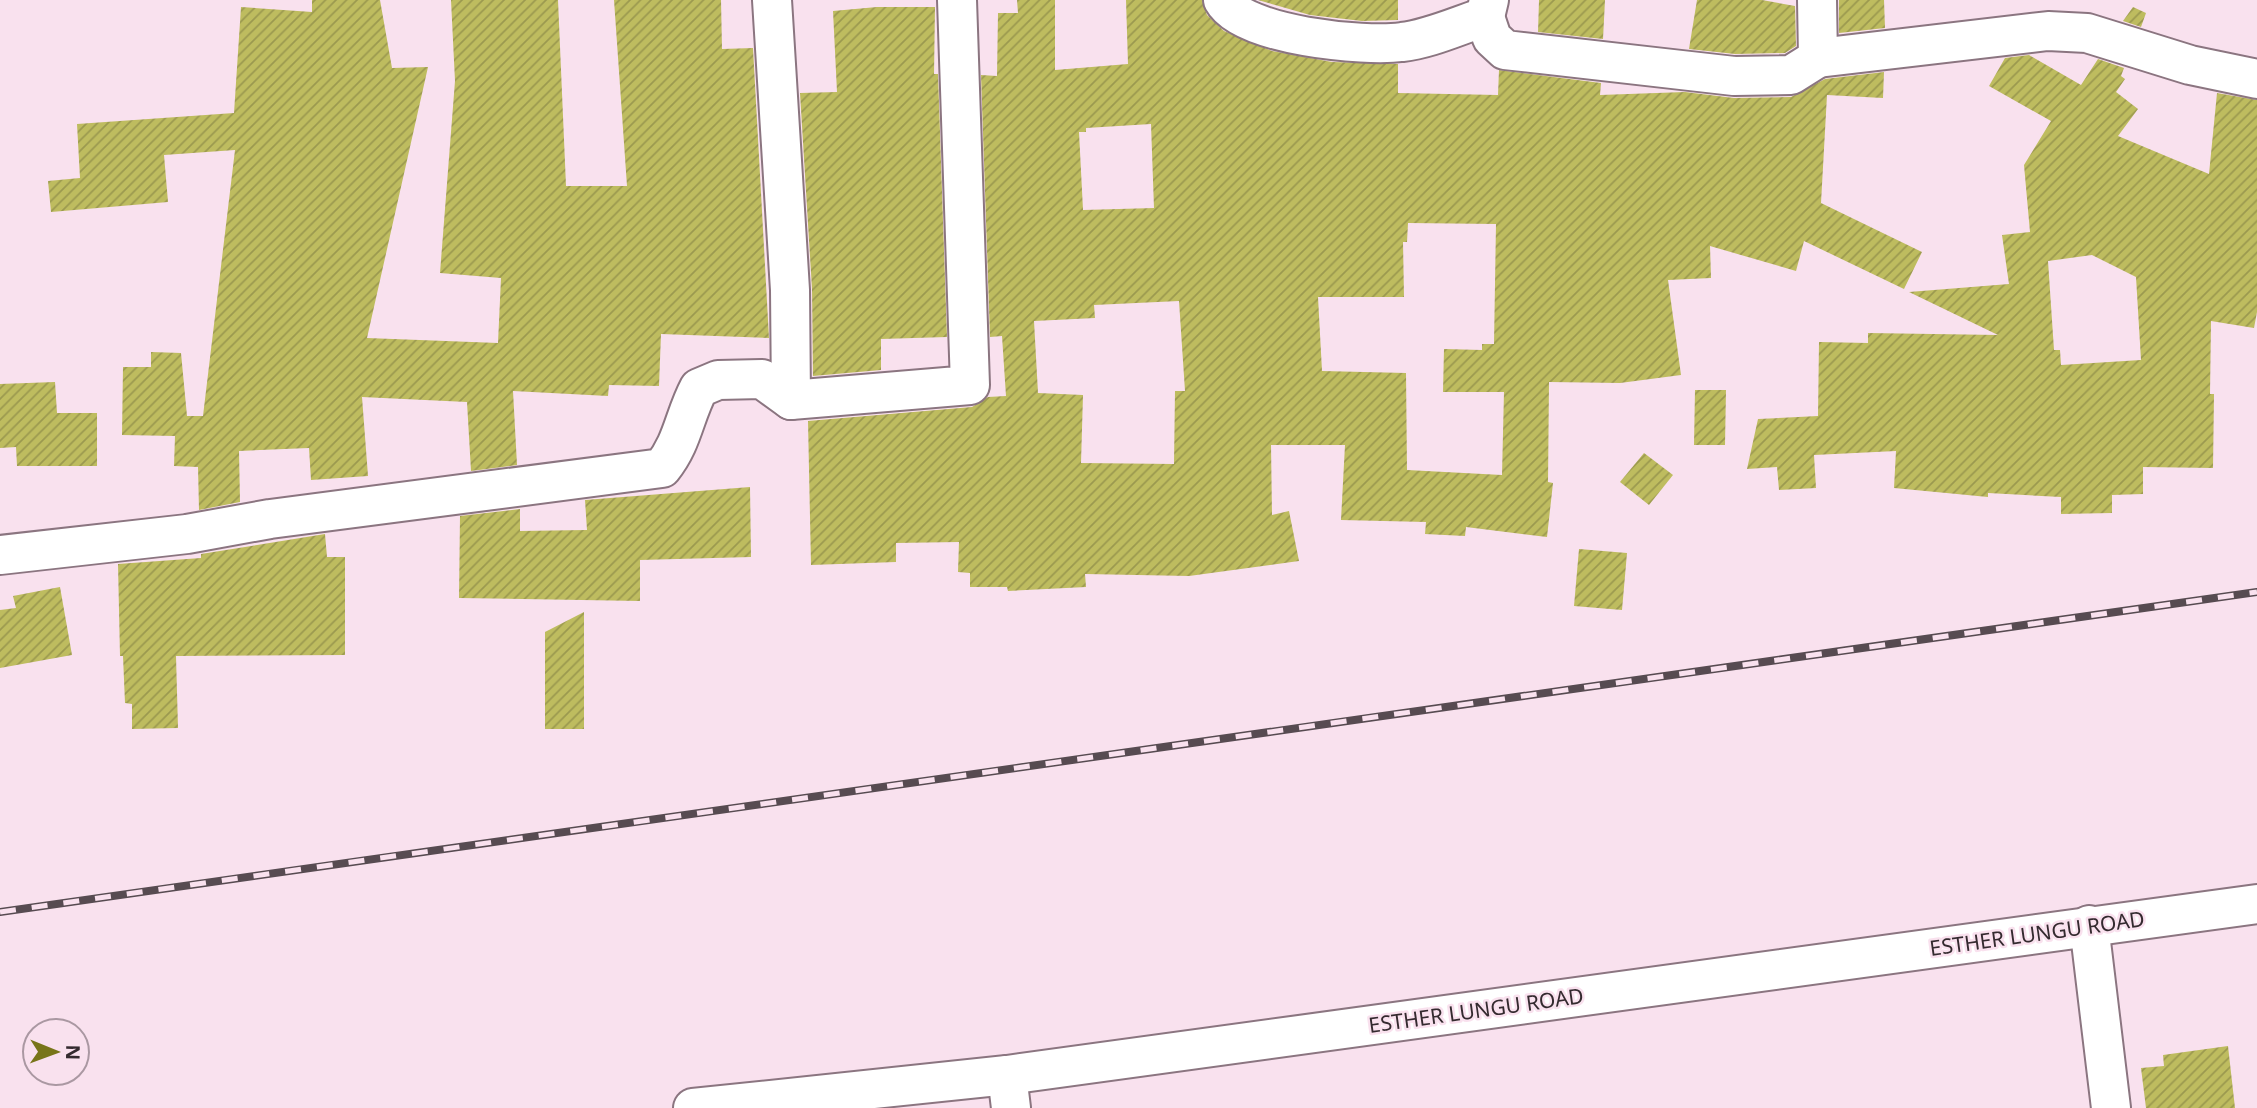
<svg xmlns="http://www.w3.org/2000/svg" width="2257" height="1108" viewBox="0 0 2257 1108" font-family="'Noto Sans',sans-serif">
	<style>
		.building { fill: url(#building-hatch); fill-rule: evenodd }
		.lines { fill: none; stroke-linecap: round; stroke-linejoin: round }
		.street-casing { stroke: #8b7580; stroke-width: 42 }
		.secondary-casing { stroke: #8b7580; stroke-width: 42 }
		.street { stroke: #fff; stroke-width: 38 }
		.secondary { stroke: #fff; stroke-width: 38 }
		.rail-casing { stroke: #574b51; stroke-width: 8 }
		.rail { stroke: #f9e1ee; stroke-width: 5; stroke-dasharray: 16; stroke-linecap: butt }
		.labels { text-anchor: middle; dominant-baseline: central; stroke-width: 5; stroke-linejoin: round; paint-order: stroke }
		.street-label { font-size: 21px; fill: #342a2f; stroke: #f9e1ee }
	</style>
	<defs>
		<pattern id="building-hatch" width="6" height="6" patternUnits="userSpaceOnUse" patternTransform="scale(1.75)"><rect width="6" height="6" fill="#bebc5f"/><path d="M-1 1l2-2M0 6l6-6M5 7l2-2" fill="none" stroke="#9b994f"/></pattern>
	</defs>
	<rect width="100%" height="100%" fill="#f9e1ee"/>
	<g class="building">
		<path d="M312 0H380L392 68 428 67 367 338 498 343 501 278 440 273 455 81 451 0H558L566 186H627L614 0H721L722 49 753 48 769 338 661 334 659 386 609 385 608 396 513 391 517 465 471 471 467 402 362 397 368 476 311 480 309 448 239 451 240 502 199 510 198 467 174 466 175 436 122 435 123 367H151V352L181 353 187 416H203L235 150 164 155 168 202 51 212 48 181 80 178 77 124 234 113 241 7 312 12Z"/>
		<path d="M1017 0H1055V70L1128 64 1126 0H1202L1207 15 1224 31 1272 51 1332 62 1398 64V93L1498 95 1499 70 1601 83 1600 95 1685 92 1734 98 1791 97 1825 79 1884 72 1883 98 1827 95 1821 203 1922 252 1904 289 1804 241 1796 271 1710 246 1711 278 1668 280 1681 375 1620 383 1549 382 1548 482 1553 483 1547 537 1466 527 1465 536 1425 534 1426 522 1341 520 1345 445H1271L1272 515 1289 511 1299 561 1189 576 1085 574 1086 587 1008 591 1007 587H970V573L958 572 959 542 896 543V562L811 565 808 421 972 407 988 397 1006 396 1002 336 990 337 981 75 997 76 998 13H1018ZM1151 124 1154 208 1083 210 1079 132H1086V128ZM1408 223 1496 224 1494 344H1482V350L1444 349 1443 392H1504L1502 475 1407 470 1406 373 1322 371 1318 297H1404L1403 242H1407ZM1179 301 1185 391H1175L1174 464 1081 463 1083 395 1038 393 1034 321 1095 318 1094 305Z"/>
		<path d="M1258 0H1398V20L1362 21 1310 15Z"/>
		<path d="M1539 0H1605L1603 39 1538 32Z"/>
		<path d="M1697 0H1762L1795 6 1796 46 1785 53 1735 54 1689 49Z"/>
		<path d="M1839 0H1884L1885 28 1839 33Z"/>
		<path d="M877 7H935L934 74H938L947 337 881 339V370L813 376 812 289 800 93 837 92 833 11Z"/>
		<path d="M2133 7 2146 13 2141 27 2123 21Z"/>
		<path d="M2029 55 2081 85 2098 59 2124 68 2121 76 2125 79 2116 92 2138 109 2118 136 2209 174 2217 93 2257 100V312L2254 328 2211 321 2210 394H2214L2213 468 2143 467V494L2112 495V513L2061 514V497L1988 493V497L1894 488 1896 451 1814 455 1816 488 1779 490 1777 467 1747 469 1758 419 1818 416 1819 342 1868 343V333L1998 335 1909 292 2009 284 2002 235 2030 232 2024 165 2051 121 1989 86 2005 58ZM2092 255 2136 277 2141 360 2061 365 2060 350H2054L2048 261Z"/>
		<path d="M55 382 57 413H97V466H17L16 447 0 448V384Z"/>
		<path d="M1695 390H1726L1725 445H1694Z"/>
		<path d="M1644 453 1673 475 1649 505 1620 482Z"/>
		<path d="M750 487 751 557 640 560V601L459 598 460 516 520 509V531L587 530 585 500Z"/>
		<path d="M325 534 327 557H345V655L176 656 178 728 132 729V704L125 703 123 656H120L118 564 201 558V554Z"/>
		<path d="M1579 549 1627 553 1622 610 1574 606Z"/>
		<path d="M60 587 72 655 0 668V610L16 608 13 596Z"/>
		<path d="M584 612V729H545V632Z"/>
		<path d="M2228 1046 2235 1108H2146L2141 1068 2164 1066 2163 1055Z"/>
	</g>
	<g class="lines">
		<g class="street-casing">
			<g id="street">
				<path d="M772 0 790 290 791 400"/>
				<path d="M1223 0C1243 36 1364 47 1402 42 1430 39 1459 25 1485 17L1489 0"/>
				<path d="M1485 17 1492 38 1505 50 1734 76 1791 75 1818 58 1817 0"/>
				<path d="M1818 58 2048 31 2087 33 2190 65 2257 79"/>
				<path d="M0 555 187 534 270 519 662 468C683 442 684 416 699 388L718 380 762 379 791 400 970 385 957 0"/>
				<path d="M2089 925 2111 1108"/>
				<path d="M1007 1075 1011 1108"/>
			</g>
		</g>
		<g class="secondary-casing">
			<path id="secondary" d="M693 1108 1007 1075 2257 904"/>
		</g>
		<use href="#street" class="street"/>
		<use href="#secondary" class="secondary"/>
		<g class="rail-casing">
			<path id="rail" d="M0 912 2257 592"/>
		</g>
		<use href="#rail" class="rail"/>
	</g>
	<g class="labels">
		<g class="street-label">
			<text transform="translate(2037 933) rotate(-8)">ESTHER LUNGU ROAD</text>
			<text transform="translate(1476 1010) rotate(-8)">ESTHER LUNGU ROAD</text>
		</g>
	</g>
	<g transform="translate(56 1052) rotate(91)"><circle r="33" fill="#f9e1ee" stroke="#aa98a2" stroke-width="2"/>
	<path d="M0-5L12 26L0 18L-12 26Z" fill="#787519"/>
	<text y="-10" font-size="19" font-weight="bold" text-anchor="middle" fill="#342a2f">N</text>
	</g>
</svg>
